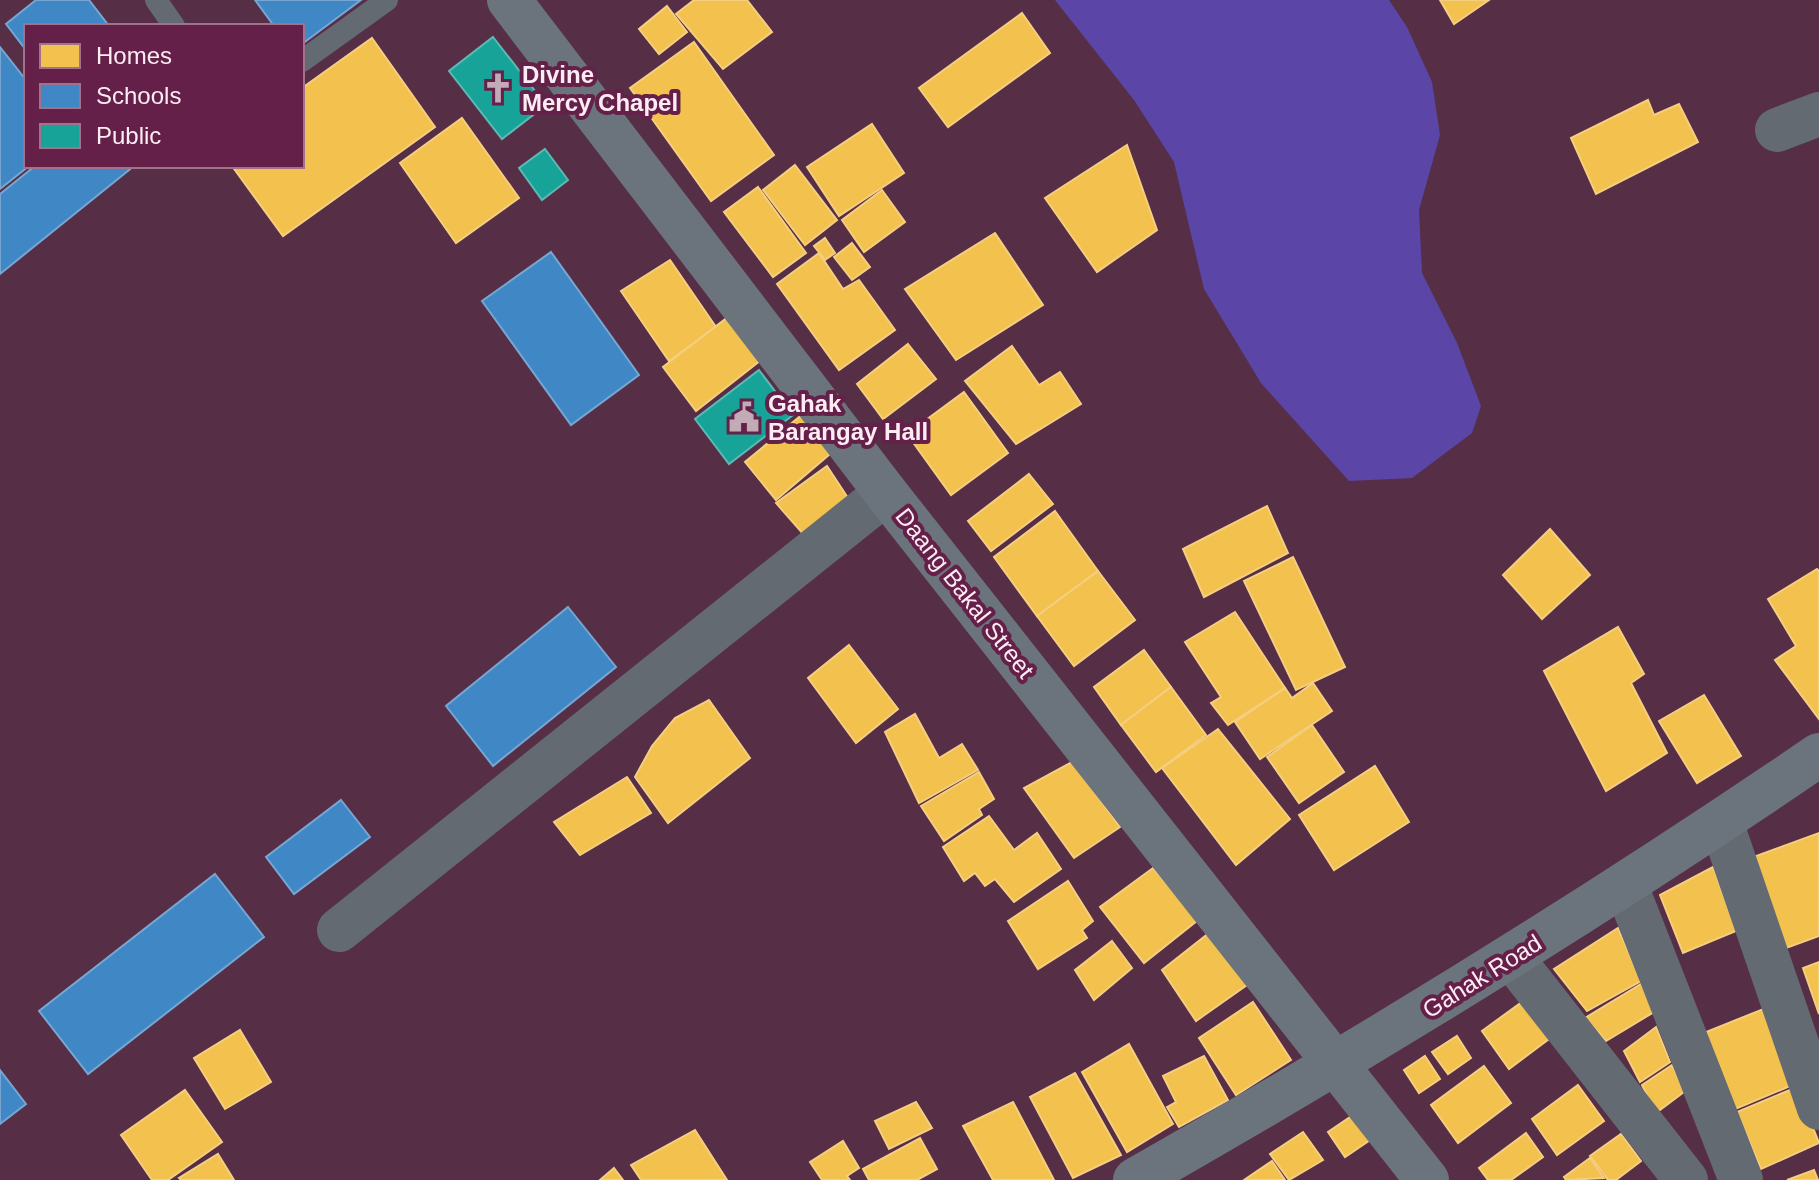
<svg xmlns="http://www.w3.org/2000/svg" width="1819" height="1180" viewBox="0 0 1819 1180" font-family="Helvetica,sans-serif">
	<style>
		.water { fill: #5b46a7 }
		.homes { fill: #f2c14e; stroke: #f6ce80; stroke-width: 2 }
		.schools { fill: #3f88c5; stroke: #78a6d3; stroke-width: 2 }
		.public { fill: #17a398; stroke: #5cb9b4; stroke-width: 2 }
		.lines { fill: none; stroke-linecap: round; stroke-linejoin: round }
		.lane { stroke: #646a72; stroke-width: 22 }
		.street { stroke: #646a72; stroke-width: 44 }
		.secondary { stroke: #6b747d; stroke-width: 44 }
		.labels { text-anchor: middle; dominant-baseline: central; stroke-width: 8; stroke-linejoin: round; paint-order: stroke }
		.poi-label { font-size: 24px; font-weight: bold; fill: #feecf4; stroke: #652049; text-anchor: start }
		.street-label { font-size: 24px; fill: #feecf4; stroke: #652049 }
	</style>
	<rect width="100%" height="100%" fill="#562f46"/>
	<path class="water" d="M1055 0H1389L1407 27 1432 82 1440 135 1419 210 1422 273 1457 343 1481 406 1472 433 1412 478 1349 481 1261 383 1204 289 1174 162 1134 100Z"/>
	<g class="homes">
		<path d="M694 0H747L772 32 723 69 676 14Z"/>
		<path d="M1440 0H1489L1454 24Z"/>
		<path d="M667 6 687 32 659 54 639 29Z"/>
		<path d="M1022 13 1050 53 948 127 919 88Z"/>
		<path d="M372 38 435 127 283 236 232 166H302V88Z"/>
		<path d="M694 42 774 155 711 201 630 88Z"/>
		<path d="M1648 100 1654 115 1679 104 1698 142 1596 194 1571 138Z"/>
		<path d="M462 118 519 198 456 243 400 163Z"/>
		<path d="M872 124 904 173 839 216 807 167Z"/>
		<path d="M1127 145 1157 230 1097 272 1045 198Z"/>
		<path d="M795 165 837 220 805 245 763 190Z"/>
		<path d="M758 187 806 253 773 277 724 212Z"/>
		<path d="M882 190 905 222 864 252 842 220Z"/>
		<path d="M995 233 1043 305 956 360 905 289Z"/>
		<path d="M825 238 835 253 825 260 814 246Z"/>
		<path d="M852 243 870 267 852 280 834 257Z"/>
		<path d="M819 253 843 289 859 280 895 330 839 370 777 284Z"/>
		<path d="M670 260 716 327 669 361 621 291Z"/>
		<path d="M728 317 761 360 696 411 663 367Z"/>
		<path d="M908 344 936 379 883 419 857 384Z"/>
		<path d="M1012 346 1039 385 1060 372 1081 404 1016 444 965 381Z"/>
		<path d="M964 392 1008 453 951 495 907 434Z"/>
		<path d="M804 413 836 449 776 500 745 462Z"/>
		<path d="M827 466 850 501 804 535 776 503Z"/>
		<path d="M1029 474 1053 504 991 551 968 521Z"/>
		<path d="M1267 506 1288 553 1204 597 1183 549Z"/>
		<path d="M1055 511 1098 571 1037 616 994 557Z"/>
		<path d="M1550 529 1590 575 1542 619 1503 575Z"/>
		<path d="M1293 557 1345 667 1296 690 1244 581Z"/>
		<path d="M1817 569 1819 571V719L1775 660 1796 646 1768 599Z"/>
		<path d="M1098 571 1135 620 1074 666 1037 616Z"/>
		<path d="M1235 612 1285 688 1228 725 1211 703 1221 697 1185 642Z"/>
		<path d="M1618 627 1644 674 1631 683 1667 753 1606 791 1544 671Z"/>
		<path d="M849 645 898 709 856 743 808 678Z"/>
		<path d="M1144 650 1171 687 1121 725 1094 687Z"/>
		<path d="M1313 683 1332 711 1260 759 1235 722 1285 688 1292 698Z"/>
		<path d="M1171 687 1206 735 1156 772 1121 725Z"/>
		<path d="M1704 695 1741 756 1697 783 1659 721Z"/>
		<path d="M709 700 750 758 668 823 635 777 652 746 675 718Z"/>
		<path d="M915 714 939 758 962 744 978 770 919 803 885 732Z"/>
		<path d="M1312 725 1344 772 1299 803 1267 757Z"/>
		<path d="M1218 729 1290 819 1236 865 1162 768Z"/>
		<path d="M1072 762 1120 827 1074 858 1024 788Z"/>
		<path d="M1375 766 1409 822 1334 870 1299 815Z"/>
		<path d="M979 772 994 799 979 809 982 815 944 841 921 806Z"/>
		<path d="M627 777 651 813 580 855 554 822Z"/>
		<path d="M989 816 1014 850 1037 833 1061 869 1014 902 995 879 985 886 975 873 964 881 943 847Z"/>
		<path d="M1819 833V936L1778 951 1745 860Z"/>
		<path d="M1713 867 1736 931 1683 953 1660 895Z"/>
		<path d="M1153 868 1198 920 1144 963 1100 907Z"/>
		<path d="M1068 881 1093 921 1082 930 1087 938 1038 969 1008 921Z"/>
		<path d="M1618 928 1641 981 1587 1011 1554 969Z"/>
		<path d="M1209 933 1247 985 1196 1021 1162 970Z"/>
		<path d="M1112 941 1132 968 1094 1000 1075 970Z"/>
		<path d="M1819 962V1014L1803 968Z"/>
		<path d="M1641 984 1654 1012 1606 1041 1585 1018Z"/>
		<path d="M1530 996 1557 1033 1509 1069 1482 1031Z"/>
		<path d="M1253 1002 1291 1060 1236 1095 1199 1038Z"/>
		<path d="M1766 1008 1795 1084 1733 1110 1706 1032Z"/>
		<path d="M1656 1027 1670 1062 1640 1082 1624 1051Z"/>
		<path d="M240 1030 271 1082 225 1109 194 1058Z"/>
		<path d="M1457 1036 1471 1058 1448 1074 1432 1052Z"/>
		<path d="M1129 1044 1173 1124 1127 1152 1082 1072Z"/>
		<path d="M1204 1056 1228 1100 1179 1127 1167 1107 1176 1102 1163 1076Z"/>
		<path d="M1425 1056 1440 1079 1419 1093 1404 1070Z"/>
		<path d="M1672 1065 1684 1092 1656 1113 1642 1085Z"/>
		<path d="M1484 1066 1511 1103 1458 1143 1431 1105Z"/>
		<path d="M1075 1073 1121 1155 1073 1178 1030 1097Z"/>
		<path d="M1578 1085 1604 1121 1557 1155 1532 1119Z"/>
		<path d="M1797 1087 1819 1143 1761 1169 1737 1112Z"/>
		<path d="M185 1090 222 1142 168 1180H152L121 1135Z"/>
		<path d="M916 1102 932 1128 889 1149 875 1121Z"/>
		<path d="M1013 1102 1054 1180H993L963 1126Z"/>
		<path d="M1359 1111 1376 1136 1345 1157 1328 1132Z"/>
		<path d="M695 1130 727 1180H641L631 1165Z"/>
		<path d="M1303 1132 1323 1160 1289 1180 1270 1154Z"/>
		<path d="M1526 1133 1543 1157 1511 1180H1488L1479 1168Z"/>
		<path d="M1621 1134 1641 1161 1616 1180H1608L1590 1156Z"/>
		<path d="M920 1138 937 1169 917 1180H869L863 1169Z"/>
		<path d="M843 1141 859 1168 847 1176 850 1180H822L810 1162Z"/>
		<path d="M218 1154 234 1180H181L179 1178Z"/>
		<path d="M1590 1158 1604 1178 1566 1180 1564 1177Z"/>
		<path d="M1272 1161 1285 1180H1244Z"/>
		<path d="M614 1168 623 1180H600Z"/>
		<path d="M1814 1170 1818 1180H1787Z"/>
	</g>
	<g class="schools">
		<path d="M36 0H89L109 26H26V50L6 24Z"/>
		<path d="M255 0H361L302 44V26H274Z"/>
		<path d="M0 47 26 80V166H29L0 189Z"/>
		<path d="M35 166H134L0 274V194Z"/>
		<path d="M551 252 639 375 571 425 482 301Z"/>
		<path d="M568 607 616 667 493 766 446 706Z"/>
		<path d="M341 800 370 837 294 894 266 857Z"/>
		<path d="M215 874 264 937 88 1074 39 1011Z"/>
		<path d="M0 1070 26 1104 0 1124Z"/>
	</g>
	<g class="public">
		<path d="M493 37 546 105 502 139 449 71Z"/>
		<path d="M545 149 568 180 542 200 519 168Z"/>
		<path d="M759 370 793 415 729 464 695 419Z"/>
	</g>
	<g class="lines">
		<g class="lane">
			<path d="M156 0 174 26"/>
			<path d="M302 61 387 0"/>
		</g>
		<g class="street">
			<path d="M1777 130 1819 114"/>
			<path d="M1721 822 1819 1108"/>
			<path d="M1626 886 1741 1180"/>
			<path d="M339 930 886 493"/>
			<path d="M1512 958 1686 1180"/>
		</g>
		<g class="secondary">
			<path d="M509 0 886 493 1427 1180"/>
			<path d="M1135 1180C1369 1047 1596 907 1819 755"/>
		</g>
	</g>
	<defs>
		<g id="church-bare" transform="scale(2.4)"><path d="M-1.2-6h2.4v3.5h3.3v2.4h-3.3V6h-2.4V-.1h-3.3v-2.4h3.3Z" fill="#c3aab7" stroke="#652049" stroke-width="2.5" paint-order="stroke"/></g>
		<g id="civic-bare" transform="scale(2.4)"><path d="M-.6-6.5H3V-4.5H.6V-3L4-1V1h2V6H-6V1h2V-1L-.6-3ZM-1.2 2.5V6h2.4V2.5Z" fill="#c3aab7" stroke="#652049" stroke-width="2.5" paint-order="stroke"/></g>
	</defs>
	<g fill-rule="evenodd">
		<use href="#church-bare" x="498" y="88"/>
		<use href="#civic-bare" x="744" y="417"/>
	</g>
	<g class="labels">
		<g class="poi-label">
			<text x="522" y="74">Divine<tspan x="522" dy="28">Mercy Chapel</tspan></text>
			<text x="768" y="403">Gahak<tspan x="768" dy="28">Barangay Hall</tspan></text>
		</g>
		<g class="street-label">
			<text transform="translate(965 593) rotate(52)">Daang Bakal Street</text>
			<text transform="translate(1482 976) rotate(-32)">Gahak Road</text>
		</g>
	</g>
	<rect x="24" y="24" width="280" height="144" fill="#652049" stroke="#a2728d" stroke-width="2"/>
	<rect x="40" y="44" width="40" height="24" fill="#f2c14e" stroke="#a2728d" stroke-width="2"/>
	<text x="96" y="64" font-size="24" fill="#feecf4">Homes</text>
	<rect x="40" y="84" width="40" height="24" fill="#3f88c5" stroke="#a2728d" stroke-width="2"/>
	<text x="96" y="104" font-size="24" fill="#feecf4">Schools</text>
	<rect x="40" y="124" width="40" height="24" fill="#17a398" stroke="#a2728d" stroke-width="2"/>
	<text x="96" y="144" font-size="24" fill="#feecf4">Public</text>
</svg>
